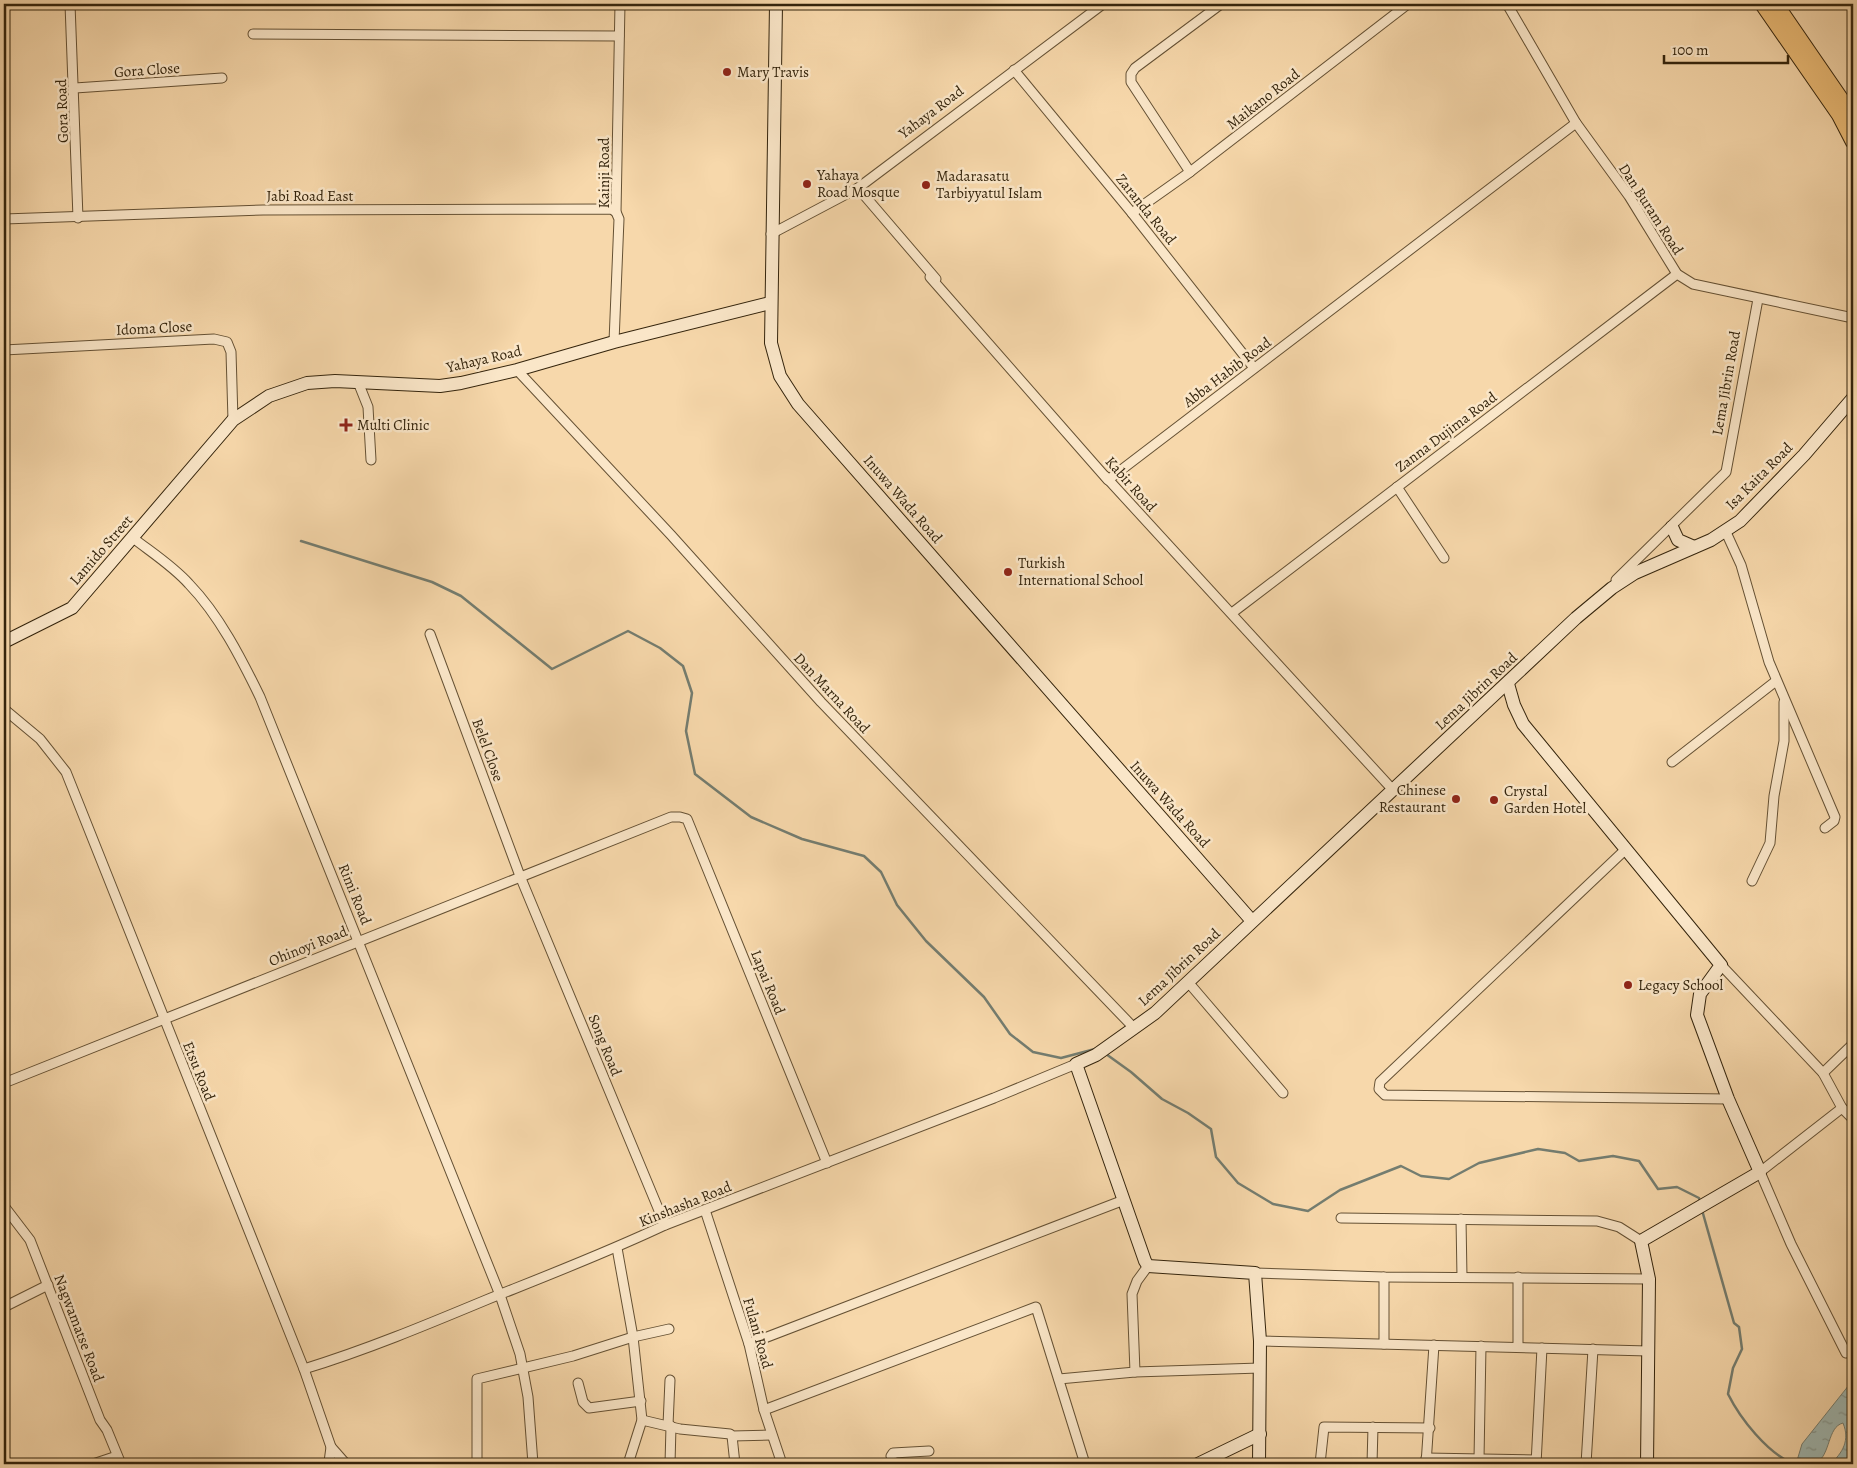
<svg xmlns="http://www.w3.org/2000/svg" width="1857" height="1468" viewBox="0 0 1857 1468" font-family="Alegreya,serif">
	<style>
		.water { fill: url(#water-ripples); stroke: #747d70 }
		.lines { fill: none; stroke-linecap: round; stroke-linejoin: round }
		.stream { stroke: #747d70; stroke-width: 2.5 }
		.street-casing { stroke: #655134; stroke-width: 11 }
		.secondary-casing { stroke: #34240c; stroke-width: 14 }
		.primary-casing { stroke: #34240c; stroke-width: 16 }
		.street { stroke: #fae6c8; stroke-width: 9 }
		.secondary { stroke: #fae6c8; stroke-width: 12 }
		.primary { stroke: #ecbc76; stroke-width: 14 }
		.poi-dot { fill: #8f2418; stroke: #fae6c8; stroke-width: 2 }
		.labels { text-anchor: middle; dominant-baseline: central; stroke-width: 5; stroke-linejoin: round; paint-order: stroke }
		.street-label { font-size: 15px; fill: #34240c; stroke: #fae6c8 }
		.poi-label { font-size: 15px; fill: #34240c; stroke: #fae6c8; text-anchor: start }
	</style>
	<defs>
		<pattern id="water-ripples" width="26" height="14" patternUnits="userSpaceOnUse" patternTransform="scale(1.25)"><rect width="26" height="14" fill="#9fb8b2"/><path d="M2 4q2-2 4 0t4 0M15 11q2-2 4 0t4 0" fill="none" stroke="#82958f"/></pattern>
	</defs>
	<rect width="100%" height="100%" fill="#f7d8ab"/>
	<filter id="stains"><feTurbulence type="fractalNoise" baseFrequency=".004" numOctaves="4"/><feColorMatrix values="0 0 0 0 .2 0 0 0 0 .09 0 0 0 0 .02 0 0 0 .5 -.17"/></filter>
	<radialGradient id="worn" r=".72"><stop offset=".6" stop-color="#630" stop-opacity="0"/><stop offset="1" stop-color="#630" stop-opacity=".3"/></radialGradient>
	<path class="water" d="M1853 1380V1464H1830C1843 1453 1850 1440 1843 1423 1827 1427 1831 1455 1816 1463 1811 1466 1802 1464 1796 1464L1802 1444Z"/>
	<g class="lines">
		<g class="stream">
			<path d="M301 541 432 582 461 596 552 669 628 631 660 648 683 666 692 693 686 731 695 774 751 817 802 839 864 856 881 872 897 905 926 941 984 997 1010 1034 1033 1052 1061 1058 1095 1049"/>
			<path d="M1106 1054 1131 1072 1162 1099 1188 1113 1211 1129 1216 1157 1238 1183 1273 1204 1308 1211 1340 1190 1401 1166 1421 1176 1449 1179 1479 1163 1538 1149 1565 1153 1579 1161 1613 1156 1639 1161 1658 1189 1677 1187 1699 1198 1700 1202"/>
			<path d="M1702 1210 1734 1323 1739 1327 1742 1349 1733 1368 1728 1394C1741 1420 1767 1452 1793 1464"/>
		</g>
		<g class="street-casing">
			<g id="street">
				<path d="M70 4 78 218"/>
				<path d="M1507 4 1576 123 1629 196 1677 274 1693 284 1853 318"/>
				<path d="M253 34 619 36"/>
				<path d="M1014 70 1132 213 1254 368"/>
				<path d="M75 88 222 78"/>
				<path d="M1190 172 1131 82V74L1135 68 1221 4"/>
				<path d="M858 188 936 279"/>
				<path d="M1132 213 1190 172 1408 4"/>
				<path d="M4 219 263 210 611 209 616 212"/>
				<path d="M771 234 858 188 1103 4"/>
				<path d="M930 277 1108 480 1576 123"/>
				<path d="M614 342 619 219 616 212 620 4"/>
				<path d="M4 350 214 339 227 342 231 352 233 420"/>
				<path d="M517 370 671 535 821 702 1134 1028"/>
				<path d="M358 382 368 407 371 460"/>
				<path d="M1105 476 1393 790"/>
				<path d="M1397 487 1444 558"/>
				<path d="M1725 530 1741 565 1769 662 1835 817 1834 821 1825 828"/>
				<path d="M133 538C151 552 173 566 189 584 219 615 241 658 260 697L500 1295 520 1354 528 1397 533 1464"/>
				<path d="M1616 580 1726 472 1758 299"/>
				<path d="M1232 613 1677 274"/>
				<path d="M430 634 520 876 665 1225"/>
				<path d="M4 709 40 739 66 772 304 1369 331 1447 329 1462 326 1464"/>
				<path d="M1672 762 1776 681"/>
				<path d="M1626 849 1380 1082 1379 1089 1385 1095 1728 1099"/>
				<path d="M1752 881 1770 843 1774 796 1784 741V702"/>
				<path d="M1721 965 1823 1073 1842 1108 1853 1119"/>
				<path d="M1188 982 1283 1093"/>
				<path d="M1823 1073 1853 1044"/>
				<path d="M4 1083 671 817H680L687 819 827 1163"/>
				<path d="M1842 1108 1760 1172 1791 1244 1846 1353"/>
				<path d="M4 1206 30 1240 100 1420 107 1430 121 1464"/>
				<path d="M705 1210 749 1344 764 1410 782 1464"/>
				<path d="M1341 1218 1597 1221 1619 1227 1641 1241"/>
				<path d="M1461 1219 1462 1277"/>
				<path d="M617 1248 633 1337 642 1420 628 1464"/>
				<path d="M1255 1273 1384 1277 1649 1279"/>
				<path d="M1384 1277V1344"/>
				<path d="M1518 1277V1346"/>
				<path d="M4 1307 48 1285"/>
				<path d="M1260 1341 1648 1351"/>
				<path d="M749 1344 1124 1200"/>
				<path d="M304 1369C366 1350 426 1325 486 1300 546 1276 606 1253 665 1225L994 1098 1076 1064"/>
				<path d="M1135 1372 1132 1294 1137 1281 1148 1266"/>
				<path d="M1059 1379 1135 1372 1260 1368"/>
				<path d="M578 1383 583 1402 589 1408 641 1401"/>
				<path d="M764 1410 1036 1307 1085 1464"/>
				<path d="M642 1420 680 1429 730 1434 732 1436 771 1435"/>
				<path d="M668 1425 670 1380"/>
				<path d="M732 1436 735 1464"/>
				<path d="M331 1447 346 1464"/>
				<path d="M1426 1458 1536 1460"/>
				<path d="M1479 1459 1481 1346"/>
				<path d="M93 1464 117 1456"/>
				<path d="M477 1464V1379L573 1356 633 1337 669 1329"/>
				<path d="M670 1464 671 1426"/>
				<path d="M894 1464 891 1456 893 1453 929 1451"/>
				<path d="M1320 1464 1324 1427 1430 1428"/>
				<path d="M1372 1464 1373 1427"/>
				<path d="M1426 1464 1434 1345"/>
				<path d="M1536 1464 1542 1348"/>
				<path d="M1586 1464 1593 1349"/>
			</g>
		</g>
		<g class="secondary-casing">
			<g id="secondary">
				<path d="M776 4 771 343 780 376 798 404 1252 921"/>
				<path d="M1672 527 1678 540 1694 547"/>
				<path d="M4 642 72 608 233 420 269 396 307 383 335 381 440 386 461 383 517 370 614 342 770 303"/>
				<path d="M1508 684 1514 705 1523 724 1721 965 1700 994 1697 1015 1728 1099 1760 1172 1641 1241 1649 1279 1647 1464"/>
				<path d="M1198 1464 1260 1434"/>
				<path d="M1259 1464 1260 1341 1255 1273 1148 1266 1145 1261 1076 1064 1096 1055 1155 1013 1576 618 1612 588 1635 573 1711 540 1740 521 1804 455 1853 398"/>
			</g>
		</g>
		<g class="primary-casing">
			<g id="primary">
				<path d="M1762 4 1839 115 1853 142"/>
				<path d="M1776 4 1853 116"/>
			</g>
		</g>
		<use href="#street" class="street"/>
		<use href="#secondary" class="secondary"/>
		<use href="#primary" class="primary"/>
	</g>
	<g class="poi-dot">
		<circle cx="727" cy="72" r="5"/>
		<circle cx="807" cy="184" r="5"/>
		<circle cx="926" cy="185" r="5"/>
		<path d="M343.5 417.5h5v5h5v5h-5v5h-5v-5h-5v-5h5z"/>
		<circle cx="1008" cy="572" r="5"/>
		<circle cx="1456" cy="799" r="5"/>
		<circle cx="1494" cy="800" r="5"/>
		<circle cx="1628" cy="985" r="5"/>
	</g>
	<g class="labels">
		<g class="street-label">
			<text transform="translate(147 70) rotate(-4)">Gora Close</text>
			<text transform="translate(1263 99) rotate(-38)">Maikano Road</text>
			<text transform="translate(62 111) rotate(-92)">Gora Road</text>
			<text transform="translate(931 112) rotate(-37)">Yahaya Road</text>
			<text transform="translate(604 173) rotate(-90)">Kainji Road</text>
			<text x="310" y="196">Jabi Road East</text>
			<text transform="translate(1146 209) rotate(51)">Zaranda Road</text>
			<text transform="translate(1651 209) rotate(57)">Dan Buram Road</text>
			<text transform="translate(154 328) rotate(-3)">Idoma Close</text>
			<text transform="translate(484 359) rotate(-13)">Yahaya Road</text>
			<text transform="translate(1227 372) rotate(-37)">Abba Habib Road</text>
			<text transform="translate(1726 383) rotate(-80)">Lema Jibrin Road</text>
			<text transform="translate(1446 432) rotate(-37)">Zanna Dujima Road</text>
			<text transform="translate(1759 476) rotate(-45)">Isa Kaita Road</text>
			<text transform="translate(1131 484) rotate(48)">Kabir Road</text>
			<text transform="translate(903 499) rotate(49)">Inuwa Wada Road</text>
			<text transform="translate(101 550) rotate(-49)">Lamido Street</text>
			<text transform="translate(1476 691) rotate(-43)">Lema Jibrin Road</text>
			<text transform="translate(832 693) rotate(47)">Dan Marna Road</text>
			<text transform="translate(488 750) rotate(70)">Belel Close</text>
			<text transform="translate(1170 804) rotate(48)">Inuwa Wada Road</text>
			<text transform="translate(355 894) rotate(68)">Rimi Road</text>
			<text transform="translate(308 946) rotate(-22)">Ohinoyi Road</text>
			<text transform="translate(1179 967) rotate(-43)">Lema Jibrin Road</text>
			<text transform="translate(768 982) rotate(68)">Lapai Road</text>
			<text transform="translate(605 1045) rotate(68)">Song Road</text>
			<text transform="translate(199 1071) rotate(68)">Etsu Road</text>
			<text transform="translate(685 1204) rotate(-22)">Kinshasha Road</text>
			<text transform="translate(79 1328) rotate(69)">Nagwamatse Road</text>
			<text transform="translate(758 1333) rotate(74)">Fulani Road</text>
		</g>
		<g class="poi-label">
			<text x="737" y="72">Mary Travis</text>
			<text x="817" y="175">Yahaya<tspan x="817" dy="17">Road Mosque</tspan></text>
			<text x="936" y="176">Madarasatu<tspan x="936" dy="17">Tarbiyyatul Islam</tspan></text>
			<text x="357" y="425">Multi Clinic</text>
			<text x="1018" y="563">Turkish<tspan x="1018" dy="17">International School</tspan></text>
			<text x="1446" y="790" text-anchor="end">Chinese<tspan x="1446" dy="17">Restaurant</tspan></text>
			<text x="1504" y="791">Crystal<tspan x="1504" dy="17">Garden Hotel</tspan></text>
			<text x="1638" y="985">Legacy School</text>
		</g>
	</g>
	<rect width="1857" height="1468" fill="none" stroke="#f7d8ab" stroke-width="20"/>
	<rect x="5" y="5" width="1847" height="1458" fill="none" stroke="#34240c" stroke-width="2.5"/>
	<rect x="10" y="10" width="1837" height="1448" fill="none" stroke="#34240c"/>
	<path d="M1664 55v8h124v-8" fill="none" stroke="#34240c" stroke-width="2.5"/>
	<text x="1672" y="55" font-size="15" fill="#34240c" stroke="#fae6c8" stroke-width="4" paint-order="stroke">100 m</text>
	<rect width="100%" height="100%" filter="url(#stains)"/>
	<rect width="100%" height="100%" fill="url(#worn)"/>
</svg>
